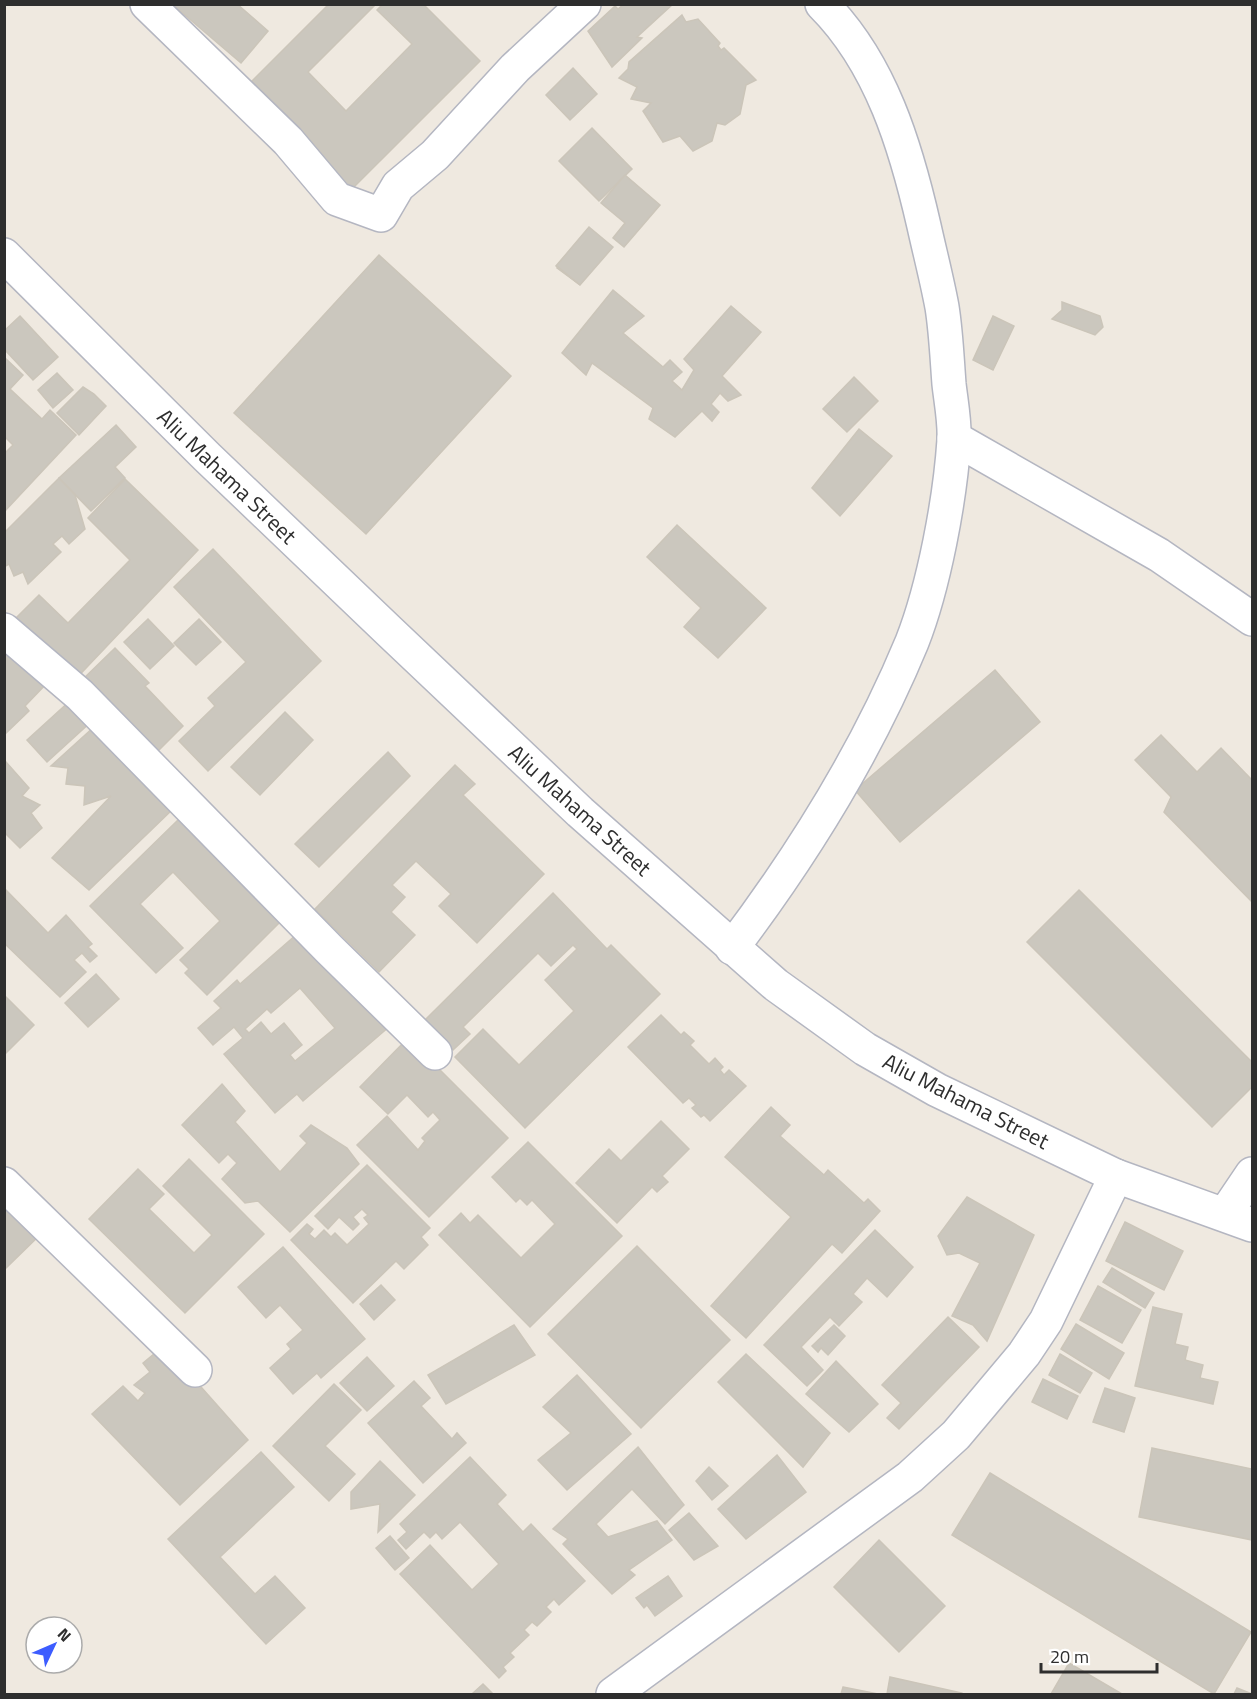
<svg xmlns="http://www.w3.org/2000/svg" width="1257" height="1699" viewBox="0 0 1257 1699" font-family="'Titillium Web',sans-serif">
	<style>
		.building { fill: #cbc7be; stroke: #cbc5b9; stroke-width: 1.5; fill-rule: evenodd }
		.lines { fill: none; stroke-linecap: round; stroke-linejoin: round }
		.street-casing { stroke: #b4b6c1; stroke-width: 36 }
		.street { stroke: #fff; stroke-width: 33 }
		.labels { text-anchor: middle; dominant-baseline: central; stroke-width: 4.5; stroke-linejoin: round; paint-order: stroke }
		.street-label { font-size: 22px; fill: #2e2e2e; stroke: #fff }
	</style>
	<rect width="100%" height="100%" fill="#efe9e0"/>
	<g class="building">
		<path d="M172 4H237L268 31 241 63Z"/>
		<path d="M329 4H376L308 72 346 111 412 44 377 10 383 4H423L480 61 349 192 246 87Z"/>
		<path d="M624 4H673L637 37 642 38 612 67 588 31 615 6 618 9Z"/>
		<path d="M682 15 686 22 698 19 720 43 718 46 721 50 724 48 756 80 746 85 740 114 725 125 717 123 712 141 693 151 680 136 663 142 643 111 651 103 631 99 637 87 619 78 628 69 629 62Z"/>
		<path d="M573 68 597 94 570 120 546 95Z"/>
		<path d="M592 128 632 169 599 201 559 161Z"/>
		<path d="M625 175 660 205 624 247 613 238 625 223 601 203Z"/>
		<path d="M589 227 613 247 580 285 556 266Z"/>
		<path d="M379 255 511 376 366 534 234 413Z"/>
		<path d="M558 267 580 285 557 268Z"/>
		<path d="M613 290 644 316 623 333 663 367 670 360 682 372 672 381 682 390 694 370 684 359 731 306 761 332 722 376 741 395 728 401 720 393 711 404 719 412 712 421 702 411 675 437 649 419 653 408 592 363 586 375 562 353Z"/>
		<path d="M1062 302 1100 316 1103 327 1095 335 1052 319 1062 310Z"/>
		<path d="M20 316 58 357 33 380 4 349V331Z"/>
		<path d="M993 316 1014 326 993 370 973 360Z"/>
		<path d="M4 357 23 375 10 389 42 419 50 410 76 435 4 512V454L13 445 4 436Z"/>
		<path d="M57 373 73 390 53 408 38 390Z"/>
		<path d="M854 377 878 401 847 432 823 409Z"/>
		<path d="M83 387 94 394 106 406 79 435 57 413Z"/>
		<path d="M116 425 136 447 115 467 125 478 91 511 59 478Z"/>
		<path d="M859 429 892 456 840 516 812 488Z"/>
		<path d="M59 478 75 495 85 529 69 544 62 536 53 544 61 552 28 584 23 572 14 576 9 564 4 567V533Z"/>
		<path d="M125 479 198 550 70 685 11 623 39 595 68 623 130 560 88 518Z"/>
		<path d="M677 525 766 608 718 658 684 627 701 608 647 557Z"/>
		<path d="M213 549 321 661 208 771 179 741 215 706 208 698 246 662 174 587Z"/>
		<path d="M148 619 174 646 150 669 124 642Z"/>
		<path d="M199 619 221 642 196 665 174 643Z"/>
		<path d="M4 646 47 683 25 706 29 711 4 735Z"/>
		<path d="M115 648 149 683 145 686 183 726 151 758 79 683Z"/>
		<path d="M995 670 1040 722 900 842 855 790Z"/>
		<path d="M72 699 92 721 47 762 27 740Z"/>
		<path d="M285 712 313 740 260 795 231 767Z"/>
		<path d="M95 726 175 807 89 890 52 858 111 796 84 805 85 786 66 784 68 768 51 766Z"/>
		<path d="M1161 735 1197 772 1221 748 1252 780V902L1164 812 1171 797 1135 760Z"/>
		<path d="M388 752 410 776 319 867 295 844Z"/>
		<path d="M6 762 29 788 22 796 40 805 31 813 42 828 20 848 4 832Z"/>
		<path d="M455 765 475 784 463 795 544 874 477 943 439 906 451 894 416 861 392 885 405 897 391 912 415 935 379 972 315 909Z"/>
		<path d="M180 818 281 921 207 995 185 973 189 969 180 960 220 921 173 872 140 904 183 948 156 973 90 906Z"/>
		<path d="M6 890 48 933 66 915 92 944 88 947 97 956 90 962 82 953 74 960 86 972 60 997 4 943Z"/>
		<path d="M1079 890 1252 1062V1087L1212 1127 1027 942Z"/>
		<path d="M553 893 607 949 611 945 660 994 525 1128 455 1057 483 1029 519 1065 574 1011 545 980 577 949 573 945 551 966 538 953 463 1027 470 1034 453 1050 424 1021Z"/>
		<path d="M305 927 390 1026 303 1101 297 1094 275 1113 224 1054 243 1038 234 1027 213 1045 198 1028 221 1008 214 1001 237 980 240 984ZM300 988 335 1028 295 1061 290 1055 302 1045 284 1023 271 1034 261 1022 249 1033 245 1029 267 1009 271 1013Z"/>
		<path d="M96 974 119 999 88 1027 65 1003Z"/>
		<path d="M4 995 34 1025 4 1055Z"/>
		<path d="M661 1015 681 1035 684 1032 694 1041 690 1045 709 1064 715 1058 723 1067 720 1070 724 1075 729 1070 746 1086 710 1121 704 1115 701 1117 692 1108 696 1105 689 1098 683 1103 628 1047Z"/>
		<path d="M408 1038 508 1138 429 1217 357 1145 387 1116 418 1150 425 1141 422 1138 440 1120 433 1112 428 1117 407 1095 388 1114 360 1087Z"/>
		<path d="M222 1084 245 1111 235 1122 280 1172 307 1143 300 1136 311 1125 347 1148 359 1164 290 1232 258 1201 245 1203 222 1179 237 1163 228 1154 219 1163 182 1125Z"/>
		<path d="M771 1107 790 1125 780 1136 824 1175 828 1170 864 1203 868 1199 880 1211 842 1253 832 1244 746 1338 711 1306 791 1217 725 1157Z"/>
		<path d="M661 1121 689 1149 662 1176 668 1182 657 1192 652 1187 617 1223 576 1183 609 1149 621 1161Z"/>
		<path d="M528 1142 622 1236 530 1327 439 1235 461 1213 470 1223 478 1215 521 1258 555 1224 532 1200 527 1205 520 1198 516 1202 492 1177Z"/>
		<path d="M189 1159 264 1234 185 1313 89 1219 138 1169 164 1194 149 1209 194 1253 212 1235 163 1186Z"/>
		<path d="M367 1165 430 1228 421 1237 428 1245 404 1269 396 1261 353 1303 291 1240 307 1224 313 1229 309 1234 315 1239 324 1230 331 1237 335 1233 347 1245 369 1224 364 1218 368 1215 362 1209 353 1217 359 1224 353 1230 339 1217 328 1229 315 1216Z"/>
		<path d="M4 1190 44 1231 4 1270Z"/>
		<path d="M967 1197 1034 1235 987 1341 973 1325 952 1316 980 1263 959 1253 947 1255 938 1236Z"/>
		<path d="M1125 1222 1183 1251 1164 1290 1106 1261Z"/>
		<path d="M875 1230 913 1267 887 1297 867 1278 853 1294 862 1302 839 1326 830 1317 801 1347 823 1370 807 1386 764 1345Z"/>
		<path d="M637 1246 730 1340 641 1428 548 1334Z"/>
		<path d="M283 1247 365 1339 321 1378 317 1373 293 1394 270 1368 291 1349 287 1344 303 1330 280 1305 266 1318 238 1287Z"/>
		<path d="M1112 1268 1154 1293 1145 1308 1103 1282Z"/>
		<path d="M381 1285 395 1300 374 1320 360 1304Z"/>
		<path d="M1098 1286 1141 1310 1122 1343 1080 1320Z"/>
		<path d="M1153 1307 1182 1314 1175 1344 1188 1347 1185 1360 1203 1365 1200 1378 1218 1382 1213 1404 1135 1386Z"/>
		<path d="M948 1317 979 1347 899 1429 887 1418 901 1403 882 1385Z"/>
		<path d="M1076 1324 1124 1353 1109 1379 1061 1349Z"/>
		<path d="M514 1325 535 1355 446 1404 428 1375Z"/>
		<path d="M834 1325 845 1336 828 1355 821 1348 818 1352 812 1346Z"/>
		<path d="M170 1352 248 1440 180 1505 92 1414 123 1386 138 1401 145 1393 134 1385 150 1372 143 1363 154 1354Z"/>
		<path d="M746 1354 830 1433 803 1467 718 1382Z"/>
		<path d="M1060 1354 1092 1373 1080 1393 1049 1375Z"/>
		<path d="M367 1357 394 1386 367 1411 340 1383Z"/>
		<path d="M836 1361 878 1404 849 1432 806 1394Z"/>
		<path d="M577 1375 631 1434 567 1490 538 1460 571 1433 543 1407Z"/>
		<path d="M1043 1379 1078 1396 1067 1419 1032 1402Z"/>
		<path d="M414 1381 430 1398 421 1406 452 1439 457 1433 466 1443 423 1483 368 1423Z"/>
		<path d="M334 1384 361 1410 325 1446 355 1474 329 1501 273 1446Z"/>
		<path d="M1105 1388 1135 1398 1124 1432 1093 1422Z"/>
		<path d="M638 1447 684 1505 665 1524 632 1489 596 1524 608 1537 657 1521 672 1540 629 1570 635 1575 612 1594 563 1544 568 1539 553 1529Z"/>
		<path d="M1152 1448 1252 1469V1540L1139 1517Z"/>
		<path d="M261 1452 294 1487 220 1557 255 1594 275 1576 305 1608 266 1644 168 1539Z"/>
		<path d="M777 1455 806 1492 746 1539 718 1509Z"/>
		<path d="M470 1457 506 1495 497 1504 523 1532 531 1524 585 1581 559 1605 554 1599 546 1607 551 1612 537 1626 532 1622 524 1630 529 1635 510 1653 514 1657 503 1667 506 1671 499 1678 400 1574 430 1545 472 1590 499 1564 460 1522 442 1539 436 1532 430 1538 424 1532 406 1549 398 1540 407 1532 400 1524Z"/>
		<path d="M380 1461 415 1495 378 1532 380 1504 351 1509V1492Z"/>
		<path d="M709 1467 728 1486 712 1500 696 1481Z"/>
		<path d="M990 1473 1251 1632 1214 1694 952 1535Z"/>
		<path d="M689 1513 718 1546 694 1560 669 1530Z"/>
		<path d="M390 1536 409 1558 395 1570 376 1548Z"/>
		<path d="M879 1540 945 1606 899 1652 834 1587Z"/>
		<path d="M668 1576 682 1596 655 1616 647 1605 644 1608 636 1598Z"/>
		<path d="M1069 1663 1122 1694H1051Z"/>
		<path d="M890 1677 962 1693V1694H887Z"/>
		<path d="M483 1684 493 1694H472Z"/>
		<path d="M843 1687 878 1694H841Z"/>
		<path d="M1237 1688 1252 1694H1234Z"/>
	</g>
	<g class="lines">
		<g class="street-casing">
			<g id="street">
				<path d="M147 4 288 141 337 199 381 215 398 186 435 155 515 68 584 4"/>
				<path d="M4 255 207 457 389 631 580 812 776 985 865 1049 937 1090 1116 1176 1252 1225"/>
				<path d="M954 438 1159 555 1252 619"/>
				<path d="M4 630 80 695 329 949 435 1053"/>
				<path d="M732 948C803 854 867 751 912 642 934 586 950 500 954 440 955 422 951 402 949 384 947 358 946 332 942 307 937 280 930 253 924 226 906 147 881 63 822 4"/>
				<path d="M4 1184 195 1370"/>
				<path d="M1225 1214 1252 1174"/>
				<path d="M613 1694 910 1477 956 1435 1024 1354 1046 1321 1116 1176"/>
			</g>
		</g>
		<use href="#street" class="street"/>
	</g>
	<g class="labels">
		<g class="street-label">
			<text transform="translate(227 476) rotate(44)">Aliu Mahama Street</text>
			<text transform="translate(580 810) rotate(42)">Aliu Mahama Street</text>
			<text transform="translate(966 1101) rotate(27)">Aliu Mahama Street</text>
		</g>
	</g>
	<rect width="1257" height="1699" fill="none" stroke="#2e2e2e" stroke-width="12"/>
	<g transform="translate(54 1645) rotate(46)"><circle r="28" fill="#ffffff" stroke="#ababab" stroke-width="1.5"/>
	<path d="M0-4.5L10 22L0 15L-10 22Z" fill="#3d5dff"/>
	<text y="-9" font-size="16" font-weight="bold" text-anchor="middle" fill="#2e2e2e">N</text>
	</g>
	<path d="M1041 1663v9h116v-9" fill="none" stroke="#2e2e2e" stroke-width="3"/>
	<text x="1050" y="1663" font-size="18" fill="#2e2e2e" stroke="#ffffff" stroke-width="4.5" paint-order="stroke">20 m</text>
</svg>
